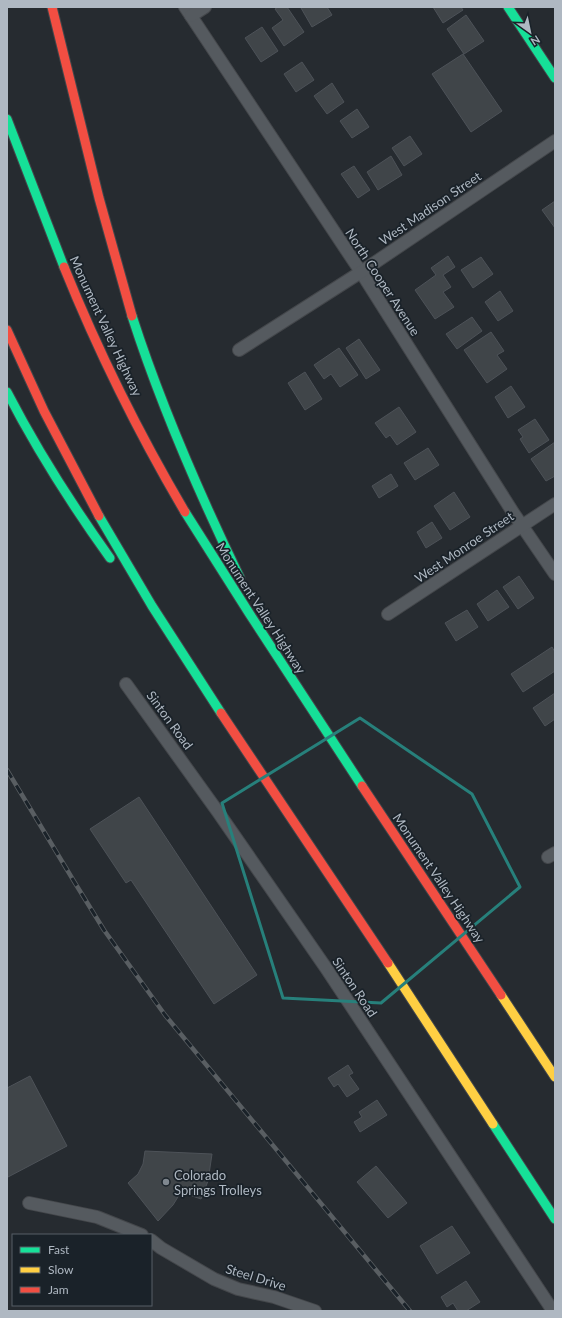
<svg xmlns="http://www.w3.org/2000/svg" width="562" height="1318" viewBox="0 0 562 1318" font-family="Lato,sans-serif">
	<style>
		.building { fill: #404549; stroke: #4d5258 }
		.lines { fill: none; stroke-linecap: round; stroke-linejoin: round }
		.street-casing { stroke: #44474b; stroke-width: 14 }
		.fast-casing { stroke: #44474b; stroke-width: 11 }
		.slow-casing { stroke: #44474b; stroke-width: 11 }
		.jam-casing { stroke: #44474b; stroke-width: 11 }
		.street { stroke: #555a5f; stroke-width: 12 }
		.fast { stroke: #16e098; stroke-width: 9 }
		.slow { stroke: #ffcf43; stroke-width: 9 }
		.jam { stroke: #f24e42; stroke-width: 9 }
		.rail-casing { stroke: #595e62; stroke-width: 4.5 }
		.rail { stroke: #1a2229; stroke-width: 3; stroke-dasharray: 9; stroke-linecap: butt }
		.marked { fill: none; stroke: #27807b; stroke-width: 3; stroke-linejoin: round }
		.poi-dot { fill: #7f878f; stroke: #1a2229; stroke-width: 1.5 }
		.labels { text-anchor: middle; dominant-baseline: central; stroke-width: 3.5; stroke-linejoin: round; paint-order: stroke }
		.street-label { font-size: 13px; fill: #afb8c2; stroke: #1a2229 }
		.poi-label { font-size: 13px; fill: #afb8c2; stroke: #1a2229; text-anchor: start }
	</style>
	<rect width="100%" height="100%" fill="#262b30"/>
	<g class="building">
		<path d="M278 7H287L304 32 284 46 272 28 283 20 275 9Z"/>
		<path d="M303 7H327L332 15 312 27 301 8Z"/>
		<path d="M433 7H461L463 10 443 23Z"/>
		<path d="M466 15 484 41 464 54 447 29Z"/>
		<path d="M262 27 278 51 261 62 245 38Z"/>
		<path d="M463 54 502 111 471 132 432 74Z"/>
		<path d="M302 62 314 80 296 92 284 74Z"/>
		<path d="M332 83 344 102 327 114 314 96Z"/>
		<path d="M357 109 369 127 352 138 340 121Z"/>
		<path d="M410 136 422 154 404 166 392 148Z"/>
		<path d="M391 156 402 175 378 190 367 172Z"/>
		<path d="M354 166 370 190 358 198 341 174Z"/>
		<path d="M555 201V228L542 210Z"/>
		<path d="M448 256 455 267 443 275 451 287 443 292 454 307 435 319 415 290 436 275 431 268Z"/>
		<path d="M481 257 493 274 473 288 461 270Z"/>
		<path d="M500 291 513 311 498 321 485 302Z"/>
		<path d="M472 317 482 331 457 349 446 334Z"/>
		<path d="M491 332 504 351 497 355 507 369 487 383 464 350Z"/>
		<path d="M359 339 380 370 366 379 346 348Z"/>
		<path d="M339 348 358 375 340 387 331 374 324 379 314 365Z"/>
		<path d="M305 372 322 399 305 410 288 383Z"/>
		<path d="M511 386 525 407 508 418 495 397Z"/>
		<path d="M399 407 416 432 397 445 390 435 386 438 375 423Z"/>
		<path d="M535 419 549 440 529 453 520 439 523 437 518 430Z"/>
		<path d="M555 442V476L546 481 531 459Z"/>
		<path d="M428 448 439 465 415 480 404 463Z"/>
		<path d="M391 474 398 486 379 498 372 486Z"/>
		<path d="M454 492 470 517 450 530 434 506Z"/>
		<path d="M432 522 442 538 426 548 417 532Z"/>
		<path d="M519 576 534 598 518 609 503 587Z"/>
		<path d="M497 590 509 607 488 621 477 604Z"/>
		<path d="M467 610 478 627 456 641 445 623Z"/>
		<path d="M552 647 555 652V671L523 692 511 674Z"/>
		<path d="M555 693V719L545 726 533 708Z"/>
		<path d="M139 797 257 975 214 1004 131 880 126 883 90 829Z"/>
		<path d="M348 1065 353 1073 349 1075 359 1089 347 1097 338 1084 334 1087 328 1078Z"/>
		<path d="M30 1076 67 1146 8 1177 7 1175V1088Z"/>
		<path d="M377 1100 387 1115 360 1132 354 1122 362 1117 359 1112Z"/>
		<path d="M145 1151 212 1154 208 1181 201 1199 181 1192 173 1205 158 1221 128 1183 138 1174 143 1164Z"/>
		<path d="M376 1166 407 1203 388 1218 357 1182Z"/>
		<path d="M452 1226 470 1253 437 1274 420 1246Z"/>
		<path d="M466 1281 480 1302 466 1311H458L453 1303 447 1307 441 1297Z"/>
	</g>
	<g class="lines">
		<g class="street-casing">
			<g id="street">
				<path d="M185 7 361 272 514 514 555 574"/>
				<path d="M191 16 205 7"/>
				<path d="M239 350 361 272 555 141"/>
				<path d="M388 614 555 504"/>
				<path d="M126 684 218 812 326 968 553 1311"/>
				<path d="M548 857 555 853"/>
				<path d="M29 1203 97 1217 142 1235"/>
				<path d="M151 1240 161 1248 214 1279 238 1289 274 1297 315 1311"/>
			</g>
		</g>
		<g class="fast-casing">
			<g id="fast">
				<path d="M508 7 555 78"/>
				<path d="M7 119 64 267"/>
				<path d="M132 316C161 406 199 493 240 578"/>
				<path d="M7 392C37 450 72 505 110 558"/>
				<path d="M185 512 249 613 362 786"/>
				<path d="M99 516 152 606 221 713"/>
				<path d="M493 1124 555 1219"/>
			</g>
		</g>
		<g class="slow-casing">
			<g id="slow">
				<path d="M388 963 493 1124"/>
				<path d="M501 995 555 1077"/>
			</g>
		</g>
		<g class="jam-casing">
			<g id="jam">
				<path d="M52 7 99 198 132 316"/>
				<path d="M64 267C98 351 139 434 185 512"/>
				<path d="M7 330 44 411 99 516"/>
				<path d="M221 713 388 963"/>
				<path d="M362 786 501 995"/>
			</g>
		</g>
		<use href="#street" class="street"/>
		<use href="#fast" class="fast"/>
		<use href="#slow" class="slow"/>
		<use href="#jam" class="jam"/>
		<g class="rail-casing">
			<path id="rail" d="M7 770 75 883 104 930 165 1015 410 1311"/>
		</g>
		<use href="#rail" class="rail"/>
	</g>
	<path class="marked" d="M360 718 472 794 520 887 381 1003 283 998 222 803Z"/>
	<circle class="poi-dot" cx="166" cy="1182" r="4"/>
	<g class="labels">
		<g class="street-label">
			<text transform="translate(430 208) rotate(-34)">West Madison Street</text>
			<text transform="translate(383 282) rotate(57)">North Cooper Avenue</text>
			<text transform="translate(106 326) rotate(65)">Monument Valley Highway</text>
			<text transform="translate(464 547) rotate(-34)">West Monroe Street</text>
			<text transform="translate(261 608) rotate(57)">Monument Valley Highway</text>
			<text transform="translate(170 720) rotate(54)">Sinton Road</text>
			<text transform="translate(439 878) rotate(56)">Monument Valley Highway</text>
			<text transform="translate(355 987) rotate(56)">Sinton Road</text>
			<text transform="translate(256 1277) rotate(17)">Steel Drive</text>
		</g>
		<g class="poi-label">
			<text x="174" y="1175">Colorado<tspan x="174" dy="15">Springs Trolleys</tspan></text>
		</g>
	</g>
	<rect width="562" height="1318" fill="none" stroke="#afb8c2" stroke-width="16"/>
	<rect x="12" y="1234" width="140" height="72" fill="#1a2229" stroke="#565e66"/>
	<rect x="20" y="1247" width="20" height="6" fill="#16e098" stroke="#565e66"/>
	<text x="48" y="1254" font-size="12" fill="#afb8c2">Fast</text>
	<rect x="20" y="1267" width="20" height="6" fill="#ffcf43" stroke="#565e66"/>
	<text x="48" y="1274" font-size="12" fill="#afb8c2">Slow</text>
	<rect x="20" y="1287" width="20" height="6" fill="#f24e42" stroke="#565e66"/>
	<text x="48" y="1294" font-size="12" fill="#afb8c2">Jam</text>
	<g transform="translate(530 32) rotate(147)" stroke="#1a2229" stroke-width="3" paint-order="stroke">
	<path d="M0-3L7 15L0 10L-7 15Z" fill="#afb8c2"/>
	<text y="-6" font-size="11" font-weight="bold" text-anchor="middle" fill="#afb8c2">N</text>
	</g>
</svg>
